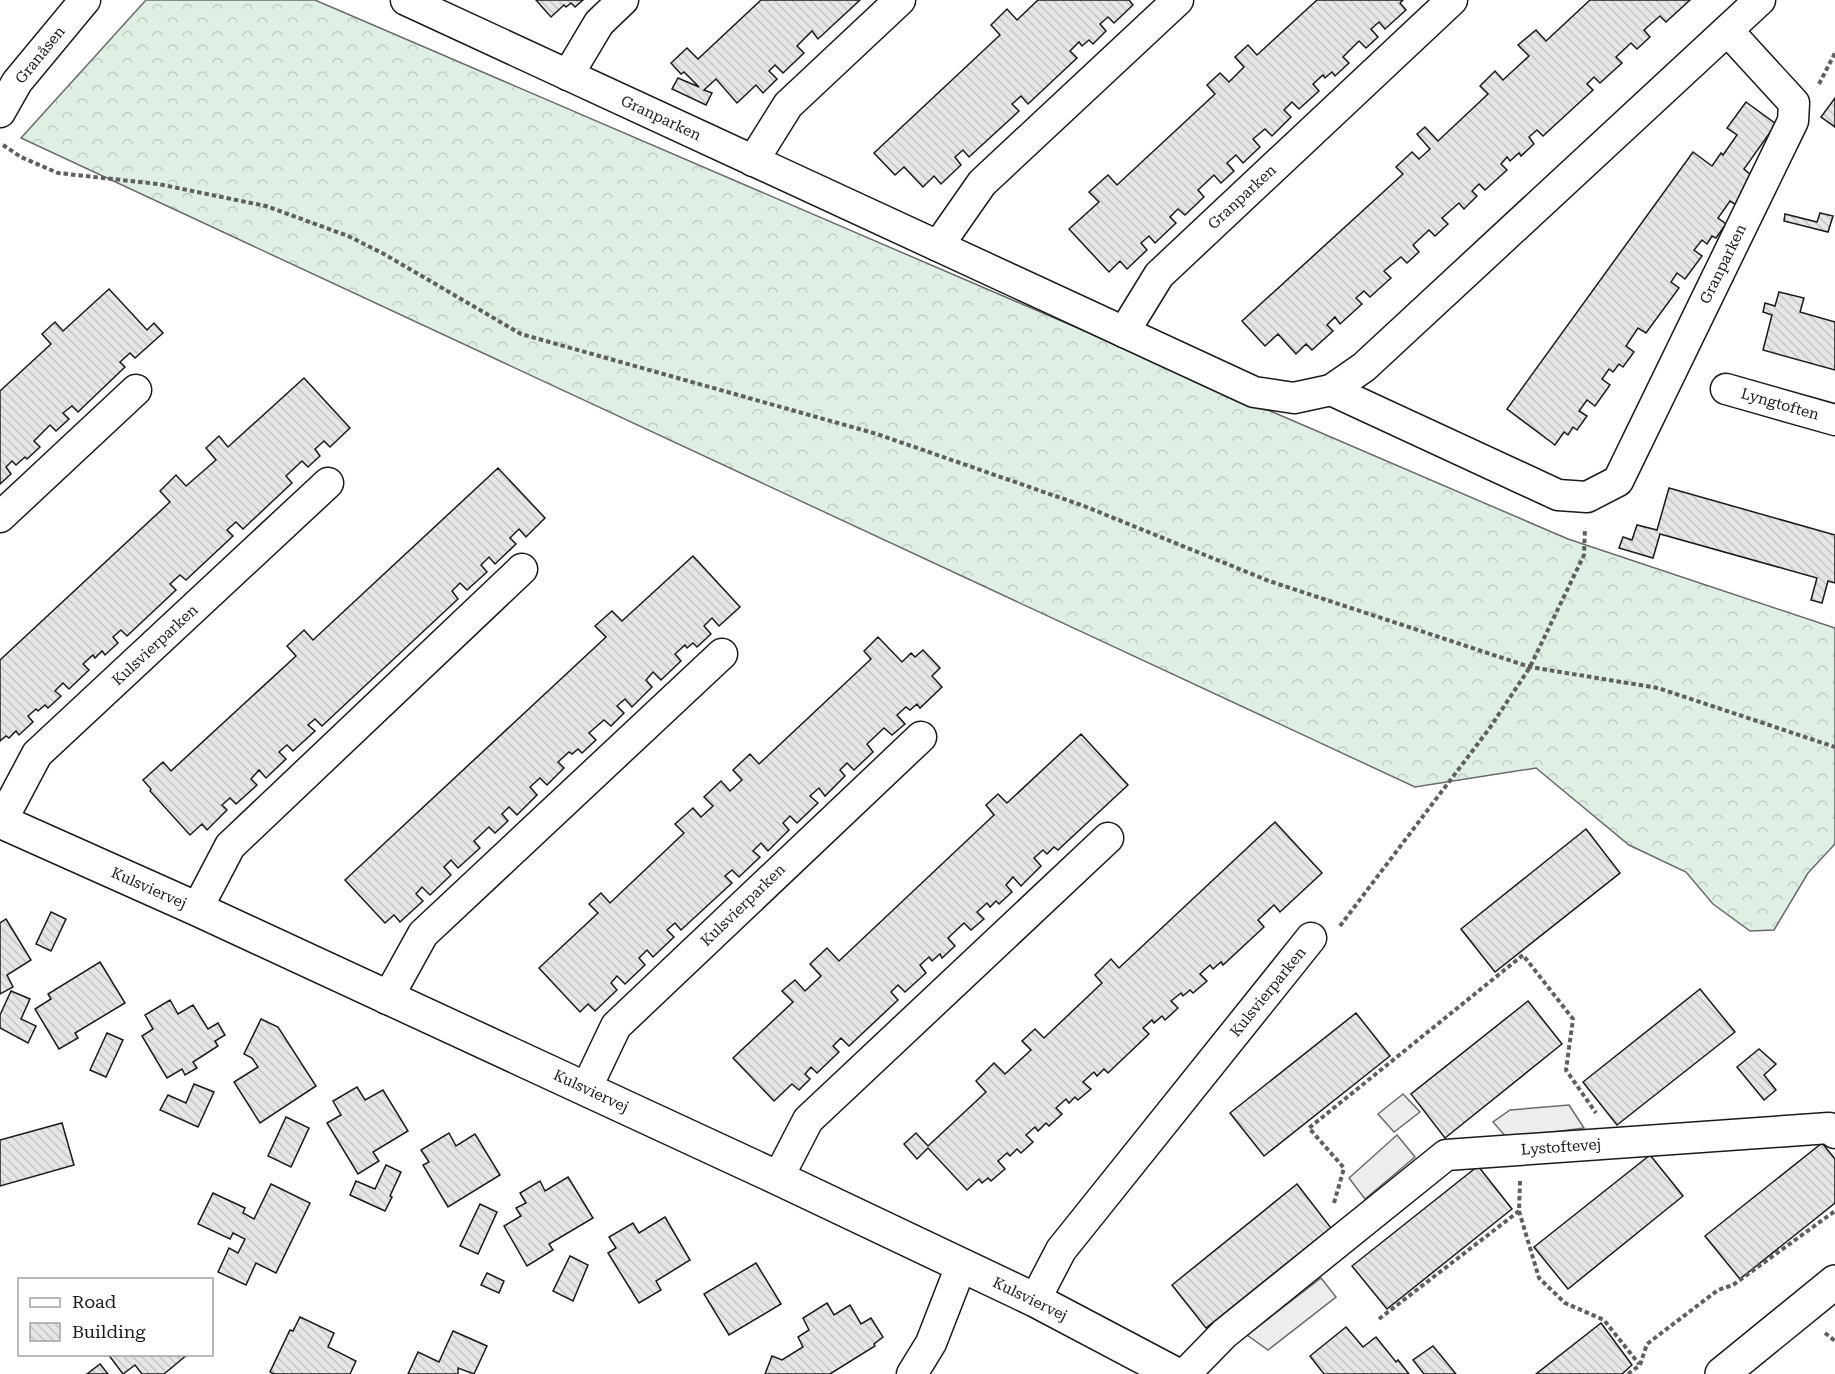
<svg xmlns="http://www.w3.org/2000/svg" width="1835" height="1374" viewBox="0 0 1835 1374" font-family="'Roboto Serif',serif">
	<style>
		.forest { fill: url(#forest-crowns); stroke: #6a6a6a; stroke-width: 1.5 }
		.parking { fill: #ededed; stroke: #6a6a6a; stroke-width: 1.5 }
		.building { fill: url(#building-back-hatch); stroke: #1a1a1a; stroke-width: 1.5 }
		.lines { fill: none; stroke-linecap: round; stroke-linejoin: round }
		.minor-casing { stroke: #1a1a1a; stroke-width: 33 }
		.tertiary-casing { stroke: #1a1a1a; stroke-width: 36 }
		.path { stroke: #5f5f5f; stroke-width: 4; stroke-dasharray: 4.5 3; stroke-linecap: butt }
		.minor { stroke: #fff; stroke-width: 30 }
		.tertiary { stroke: #fff; stroke-width: 33 }
		.labels { text-anchor: middle; dominant-baseline: central; stroke-width: 4.5; stroke-linejoin: round; paint-order: stroke }
		.street-label { font-size: 15px; fill: #1a1a1a; stroke: #fff }
	</style>
	<defs>
		<pattern id="forest-crowns" width="20" height="18" patternUnits="userSpaceOnUse" patternTransform="scale(1.5)"><rect width="20" height="18" fill="#e0efe3"/><path d="M2 6a3 3 0 1 1 6 0M12 15a3 3 0 1 1 6 0" fill="none" stroke="#c0ccc2"/></pattern>
		<pattern id="building-back-hatch" width="6" height="6" patternUnits="userSpaceOnUse" patternTransform="scale(1.5)"><rect width="6" height="6" fill="#e6e6e6"/><path d="M-1 5l2 2M0 0l6 6M5-1l2 2" fill="none" stroke="#c5c5c5"/></pattern>
	</defs>
	<rect width="100%" height="100%" fill="#fff"/>
	<path class="forest" d="M146 0H315L1568 539 1835 628V844L1808 873 1774 930 1750 931 1713 904 1686 872 1629 845 1536 768 1415 787 21 138Z"/>
	<g class="parking">
		<path d="M1403 1094 1420 1112 1394 1132 1378 1114Z"/>
		<path d="M1569 1105 1584 1128 1507 1138 1493 1122 1510 1110Z"/>
		<path d="M1397 1135 1415 1157 1365 1199 1349 1178Z"/>
		<path d="M1321 1278 1336 1297 1268 1350 1247 1335Z"/>
	</g>
	<g class="building">
		<path d="M536 0H583L575 7 571 3 566 7 564 5 551 17Z"/>
		<path d="M761 0H860L818 39 812 31 797 46 804 53 783 73 775 65 769 71 777 79 763 93 756 85 737 103 716 79 704 90 712 93 706 105 672 89 678 78 699 87 684 72 681 74 671 63 687 48 698 59Z"/>
		<path d="M1038 0H1129L1133 5 1114 23 1108 17 1100 24 1106 31 1093 44 1089 40 1082 46 1079 42 1070 51 1077 58 1028 104 1021 96 1012 104 1019 111 969 157 963 150 955 157 961 165 941 184 934 176 923 187 904 167 895 175 874 153 1000 35 991 25 1007 9 1017 20Z"/>
		<path d="M1317 0H1403L1400 3 1406 10 1385 29 1379 22 1371 29 1378 37 1366 48 1359 41 1343 57 1349 63 1335 76 1332 72 1325 78 1323 75 1313 84 1319 91 1299 109 1292 102 1284 110 1291 117 1272 136 1265 129 1253 139 1260 147 1243 163 1236 155 1227 163 1234 171 1221 183 1214 175 1198 190 1204 197 1185 215 1178 209 1170 217 1176 223 1155 243 1149 236 1141 243 1147 250 1127 269 1120 261 1109 272 1069 229 1099 202 1089 192 1108 175 1117 185 1215 94 1207 85 1220 73 1229 82 1244 67 1235 57 1248 45 1257 55Z"/>
		<path d="M1590 0H1690L1666 22 1660 16 1644 30 1650 37 1637 49 1631 43 1616 57 1622 63 1600 83 1594 77 1587 84 1593 90 1543 136 1537 130 1529 137 1534 144 1521 156 1519 153 1510 161 1507 157 1501 164 1507 170 1485 190 1479 184 1472 191 1477 196 1464 209 1459 203 1442 218 1448 224 1435 236 1429 230 1413 245 1419 252 1407 263 1401 257 1384 271 1391 278 1370 297 1364 291 1356 298 1362 304 1340 324 1335 317 1327 325 1333 331 1312 350 1306 344 1296 354 1278 334 1265 346 1242 321 1403 174 1396 167 1412 152 1419 159 1430 149 1417 134 1425 127 1438 141 1488 94 1480 86 1495 71 1503 80 1529 56 1518 45 1536 30 1546 41Z"/>
		<path d="M1835 98V127L1821 117Z"/>
		<path d="M1746 102 1776 124 1744 169 1757 180 1738 206 1730 201 1718 218 1726 224 1716 238 1712 236 1707 244 1702 240 1694 250 1702 256 1685 279 1677 273 1671 282 1679 288 1646 333 1638 328 1626 346 1634 352 1623 367 1619 364 1613 372 1609 369 1602 379 1610 385 1595 406 1587 400 1579 411 1587 416 1577 430 1573 427 1568 435 1564 432 1555 445 1507 409 1693 152 1712 166 1721 153 1723 155 1737 135 1727 128Z"/>
		<path d="M1820 213 1833 216 1828 232 1784 221 1785 214 1817 222Z"/>
		<path d="M109 289 147 330 154 323 163 333 135 358 130 353 120 362 125 367 78 412 72 406 63 413 69 419 56 431 50 425 34 441 40 447 27 459 25 457 16 465 12 461 6 467 11 474 0 484V391L51 344 42 334 55 322 63 331Z"/>
		<path d="M1779 292 1804 298 1800 312 1835 322V370L1763 350 1772 315 1763 312 1765 303 1775 306Z"/>
		<path d="M304 378 350 428 330 447 324 441 315 449 320 456 308 467 302 461 286 476 292 483 243 529 236 522 227 530 233 536 186 580 180 575 170 584 176 590 127 636 121 630 113 637 118 643 105 655 102 651 95 658 93 655 83 664 89 670 69 689 63 683 55 691 61 696 48 708 45 705 38 711 36 709 28 716 33 722 19 735 16 731 9 738 6 736 0 741V660L170 502 160 491 176 475 186 486 216 460 206 448 219 436 228 447Z"/>
		<path d="M498 468 545 518 526 537 519 529 510 538 516 544 495 564 489 557 481 565 487 572 467 590 460 583 452 591 458 599 322 726 315 719 308 725 315 731 293 751 287 745 279 752 286 759 266 778 259 770 251 779 257 785 236 804 230 798 222 805 227 810 207 830 202 824 190 835 150 791 151 789 143 780 163 762 171 771 296 656 287 646 304 630 313 640Z"/>
		<path d="M1669 488 1835 535V583L1828 581 1822 603 1811 600 1817 578 1660 534 1653 558 1619 548 1623 537 1632 540 1637 525 1657 530Z"/>
		<path d="M693 556 740 607 719 626 712 618 704 626 711 634 697 647 693 643 687 648 685 645 675 654 681 661 661 680 653 672 646 680 652 687 632 707 625 699 617 706 624 713 611 726 604 720 589 733 596 740 582 753 578 749 572 754 569 752 558 762 564 768 547 785 540 778 530 787 537 795 517 815 509 807 502 814 508 821 495 833 489 827 474 841 480 848 458 868 451 860 444 867 451 875 430 895 422 887 416 894 423 901 400 922 394 915 385 923 345 880 606 637 595 626 612 611 622 621Z"/>
		<path d="M878 637 902 662 911 653 915 657 923 650 940 668 932 676 942 687 920 708 917 704 910 710 906 707 897 715 905 724 892 735 884 728 867 744 873 752 854 770 847 763 840 770 845 776 825 796 819 788 810 796 818 803 797 823 790 816 783 823 789 830 768 851 761 843 753 851 760 857 739 877 732 870 725 876 732 883 681 930 675 923 667 930 674 937 653 957 647 950 639 958 645 965 625 984 617 976 611 983 617 990 595 1011 588 1004 580 1012 539 968 598 913 589 904 601 893 610 903 684 833 675 824 693 808 701 817 713 806 704 797 721 781 730 791 742 780 733 770 750 754 759 764 871 659 864 651Z"/>
		<path d="M1081 734 1128 785 1058 850 1054 847 1047 854 1043 850 1034 858 1041 866 1021 886 1013 877 1006 885 1012 892 999 904 996 901 990 907 987 903 977 912 984 919 971 930 964 923 948 938 955 946 942 958 940 954 932 961 929 957 920 965 926 973 905 992 898 985 891 992 898 1000 849 1046 841 1038 833 1046 839 1052 817 1073 811 1067 805 1074 810 1079 799 1090 792 1084 774 1101 733 1058 793 1002 782 991 795 980 805 991 821 976 810 964 827 948 839 961 994 815 986 805 998 794 1007 803Z"/>
		<path d="M1275 822 1322 873 1280 912 1274 905 1258 920 1264 927 1223 965 1221 962 1213 969 1210 965 1200 974 1207 981 1193 993 1190 990 1183 996 1181 993 1171 1001 1178 1008 1165 1020 1162 1016 1154 1023 1152 1020 1143 1028 1149 1034 1108 1073 1104 1069 1097 1076 1094 1072 1083 1082 1091 1089 1078 1100 1075 1097 1069 1103 1066 1099 1056 1108 1062 1114 1049 1126 1046 1123 1038 1131 1035 1127 1026 1135 1033 1142 1021 1153 1017 1149 1010 1156 1007 1153 998 1161 1005 1169 991 1181 988 1178 982 1183 979 1179 967 1190 928 1148 917 1159 904 1144 916 1133 928 1146 986 1092 976 1081 994 1063 1005 1074 1031 1050 1022 1041 1035 1029 1044 1038 1102 983 1095 975 1111 959 1119 968Z"/>
		<path d="M1586 829 1620 873 1495 972 1461 929Z"/>
		<path d="M51 912 66 919 51 951 36 944Z"/>
		<path d="M6 919 31 960 7 975 13 987 0 994V923Z"/>
		<path d="M100 962 125 1003 75 1033 78 1038 59 1049 35 1009 51 999 48 994Z"/>
		<path d="M1700 989 1735 1032 1617 1125 1583 1082Z"/>
		<path d="M11 991 30 999 21 1019 36 1026 28 1043 0 1028V1015Z"/>
		<path d="M170 1000 178 1014 193 1005 208 1029 218 1023 225 1035 215 1041 218 1046 193 1062 197 1068 185 1075 182 1069 167 1078 142 1036 153 1029 145 1015Z"/>
		<path d="M1528 1001 1562 1044 1445 1138 1411 1094Z"/>
		<path d="M1356 1013 1390 1056 1264 1156 1230 1113Z"/>
		<path d="M261 1019 278 1027 316 1086 260 1123 234 1082 258 1067 252 1058 244 1054Z"/>
		<path d="M107 1033 123 1040 106 1077 90 1070Z"/>
		<path d="M1759 1049 1776 1064 1764 1075 1776 1090 1764 1100 1737 1067Z"/>
		<path d="M194 1084 214 1092 198 1127 160 1110 168 1095 186 1103Z"/>
		<path d="M357 1087 365 1100 383 1090 408 1131 373 1152 379 1161 358 1174 327 1123 341 1115 333 1101Z"/>
		<path d="M286 1117 309 1128 291 1167 268 1156Z"/>
		<path d="M62 1123 74 1165 0 1186V1140Z"/>
		<path d="M449 1133 456 1146 475 1134 500 1175 448 1207 423 1165 429 1162 421 1150Z"/>
		<path d="M1822 1143 1835 1159V1203L1740 1279 1705 1236Z"/>
		<path d="M1650 1155 1683 1196 1568 1289 1534 1247Z"/>
		<path d="M386 1165 401 1172 390 1196 392 1197 385 1211 350 1195 356 1181 375 1189Z"/>
		<path d="M1478 1166 1512 1209 1387 1309 1352 1266Z"/>
		<path d="M568 1177 593 1218 549 1244 553 1250 527 1266 504 1226 521 1216 516 1208 526 1203 520 1193 540 1181 545 1191Z"/>
		<path d="M271 1184 310 1203 276 1273 256 1263 246 1285 218 1272 229 1248 238 1253 245 1239 233 1233 230 1239 198 1224 213 1193 245 1208 243 1213 254 1219Z"/>
		<path d="M1297 1184 1331 1228 1206 1328 1172 1285Z"/>
		<path d="M480 1204 497 1212 478 1254 460 1246Z"/>
		<path d="M665 1217 690 1260 656 1281 661 1290 639 1303 608 1253 616 1248 609 1237 633 1223 639 1233Z"/>
		<path d="M570 1256 588 1265 573 1301 553 1291Z"/>
		<path d="M756 1263 781 1304 729 1335 704 1294Z"/>
		<path d="M487 1273 504 1281 499 1293 481 1285Z"/>
		<path d="M827 1303 834 1315 850 1305 861 1324 871 1318 883 1337 874 1344 875 1346 830 1374H765L772 1356 782 1360 803 1347 798 1337 809 1330 803 1318Z"/>
		<path d="M300 1317 334 1333 328 1347 356 1361 350 1374H274L270 1372 290 1330 293 1331Z"/>
		<path d="M1601 1323 1632 1365 1622 1374H1536Z"/>
		<path d="M1346 1327 1363 1347 1376 1337 1396 1362 1398 1360 1409 1374H1324L1310 1356Z"/>
		<path d="M453 1331 487 1346 474 1374 458 1368V1374H408L418 1352 439 1362Z"/>
		<path d="M1433 1346 1456 1374H1424L1413 1360Z"/>
		<path d="M108 1354H188L164 1374H142L135 1365 123 1374Z"/>
		<path d="M100 1364 108 1374H87Z"/>
	</g>
	<g class="lines">
		<g class="minor-casing">
			<g id="minor">
				<path d="M406 0 1254 392 1294 398 1331 390 1364 367 1760 0"/>
				<path d="M568 75 599 23 623 0"/>
				<path d="M0 112 17 82 85 0"/>
				<path d="M753 161 788 105 900 0"/>
				<path d="M938 246 982 183 1178 0"/>
				<path d="M1124 332 1159 275 1452 0"/>
				<path d="M1726 389 1835 420"/>
				<path d="M1331 390 1558 495 1587 497 1618 481 1793 121 1794 103 1728 31"/>
				<path d="M0 517 136 390"/>
				<path d="M1 822 37 754 328 483"/>
				<path d="M197 909 230 846 522 569"/>
				<path d="M387 999 423 934 722 654"/>
				<path d="M586 1089 616 1026 921 737"/>
				<path d="M778 1178 808 1120 1108 838"/>
				<path d="M1035 1300 1061 1250 1311 938"/>
				<path d="M912 1374 931 1343 961 1266"/>
				<path d="M1185 1374 1224 1334 1446 1155 1829 1128 1835 1133"/>
			</g>
		</g>
		<g class="tertiary-casing">
			<g id="tertiary">
				<path d="M0 821 197 909 778 1178 1035 1300 1175 1374"/>
				<path d="M1722 1374 1835 1282"/>
			</g>
		</g>
		<g class="path">
			<path d="M1819 84 1835 53"/>
			<path d="M3 145 21 157 58 173 158 184 266 206 348 236 384 254 521 334 877 434 1084 506 1269 581 1530 667 1658 688 1835 747"/>
			<path d="M1340 926 1489 729 1530 667 1584 555 1585 528"/>
			<path d="M1520 1181 1519 1211 1539 1278 1565 1303 1604 1320 1639 1364"/>
			<path d="M1334 1203 1344 1168 1309 1128 1523 955 1573 1019 1566 1070 1596 1113"/>
			<path d="M1379 1319 1519 1211"/>
			<path d="M1825 1333 1835 1341"/>
			<path d="M1628 1374 1640 1365 1647 1344 1718 1290 1733 1285 1835 1211"/>
		</g>
		<use href="#minor" class="minor"/>
		<use href="#tertiary" class="tertiary"/>
	</g>
	<g class="labels">
		<g class="street-label">
			<text transform="translate(40 55) rotate(-51)">Granåsen</text>
			<text transform="translate(661 118) rotate(25)">Granparken</text>
			<text transform="translate(1242 197) rotate(-43)">Granparken</text>
			<text transform="translate(1723 264) rotate(-64)">Granparken</text>
			<text transform="translate(1780 404) rotate(16)">Lyngtoften</text>
			<text transform="translate(155 645) rotate(-43)">Kulsvierparken</text>
			<text transform="translate(149 888) rotate(24)">Kulsviervej</text>
			<text transform="translate(743 905) rotate(-44)">Kulsvierparken</text>
			<text transform="translate(1268 992) rotate(-51)">Kulsvierparken</text>
			<text transform="translate(591 1091) rotate(25)">Kulsviervej</text>
			<text transform="translate(1561 1147) rotate(-4)">Lystoftevej</text>
			<text transform="translate(1030 1299) rotate(26)">Kulsviervej</text>
		</g>
	</g>
	<rect x="18" y="1278" width="195" height="78" fill="#ffffff" stroke="#a3a3a3" stroke-width="1.5"/>
	<rect x="30" y="1298" width="30" height="9" fill="#ffffff" stroke="#a3a3a3" stroke-width="1.5"/>
	<text x="72" y="1308" font-size="18" fill="#1a1a1a">Road</text>
	<rect x="30" y="1323" width="30" height="18" fill="url(#building-back-hatch)" stroke="#a3a3a3" stroke-width="1.5"/>
	<text x="72" y="1338" font-size="18" fill="#1a1a1a">Building</text>
</svg>
